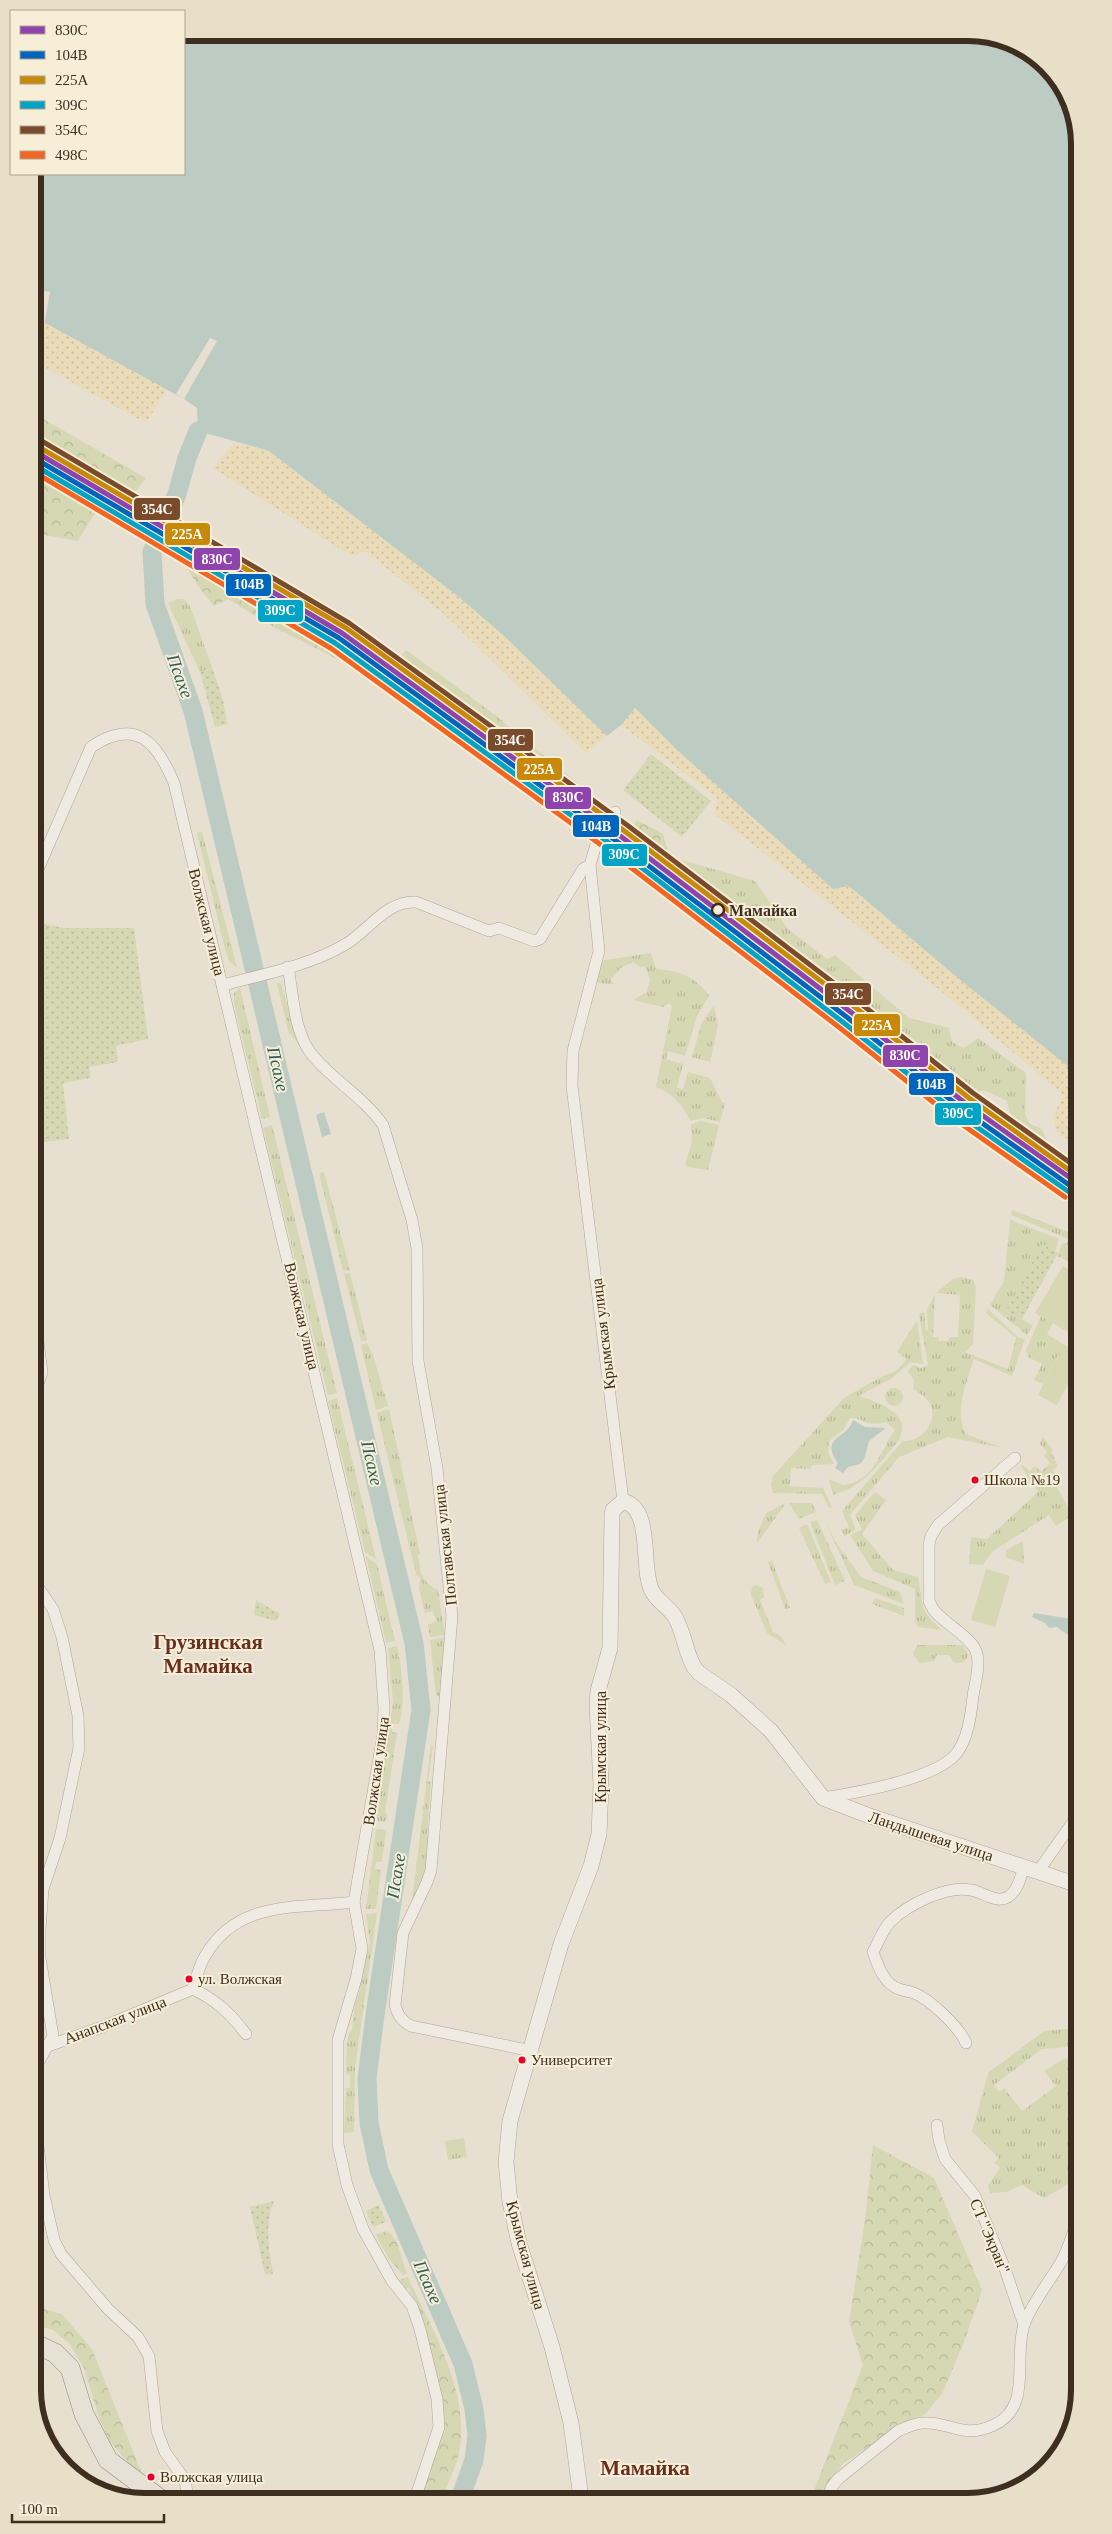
<svg xmlns="http://www.w3.org/2000/svg" width="1112" height="2534" viewBox="0 0 1112 2534" font-family="Georgia,serif">
	<style>
		.grass { fill: url(#grass-tufts) }
		.forest { fill: url(#forest-crowns) }
		.sand { fill: url(#sand-dots) }
		.park { fill: url(#park-dots) }
		.garden { fill: #d6d7b3 }
		.water { fill: #bcccc2 }
		.pier { fill: #e7e0d1 }
		.lines { fill: none; stroke-linecap: round; stroke-linejoin: round }
		.river { stroke: #bcccc2; stroke-width: 19 }
		.minor-casing { stroke: #ada599; stroke-width: 12 }
		.tertiary-casing { stroke: #ada599; stroke-width: 16 }
		.primary-casing { stroke: #928b80; stroke-width: 20 }
		.minor { stroke: #efebe3; stroke-width: 11 }
		.tertiary { stroke: #efebe3; stroke-width: 15 }
		.primary { stroke: #e6e1d4; stroke-width: 19 }
		.rail-1-casing { stroke: #f7eed8; stroke-width: 9 }
		.rail-2-casing { stroke: #f7eed8; stroke-width: 9 }
		.rail-3-casing { stroke: #f7eed8; stroke-width: 9 }
		.rail-4-casing { stroke: #f7eed8; stroke-width: 9 }
		.rail-5-casing { stroke: #f7eed8; stroke-width: 9 }
		.rail-6-casing { stroke: #f7eed8; stroke-width: 9 }
		.rail-1 { stroke: #8e44ad; stroke-width: 5 }
		.rail-2 { stroke: #0065bd; stroke-width: 5 }
		.rail-3 { stroke: #c88808; stroke-width: 5 }
		.rail-4 { stroke: #03a3c5; stroke-width: 5 }
		.rail-5 { stroke: #7a4b2a; stroke-width: 5 }
		.rail-6 { stroke: #f26522; stroke-width: 5 }
		.stop-dot { fill: #f7eed8; stroke: #3d2e20; stroke-width: 2.5 }
		.bus-dot { fill: #e4002b; stroke: #f7eed8; stroke-width: 2 }
		.labels { text-anchor: middle; dominant-baseline: central; stroke-width: 4; stroke-linejoin: round; paint-order: stroke }
		.bus-label { font-size: 15px; fill: #3d2e20; stroke: #f7eed8; text-anchor: start }
		.stop-label { font-size: 16px; font-weight: bold; fill: #3d2e20; stroke: #f7eed8; text-anchor: start }
		.street-label { font-size: 16px; fill: #3d2e20; stroke: #f7eed8 }
		.water-label { font-size: 18px; font-style: italic; fill: #2f5d5a; stroke: #f7eed8 }
		.district-label { font-size: 21px; font-weight: bold; fill: #6b2e1e; stroke: #f7eed8 }
		.rim { fill: none; stroke: #3d2e20; stroke-width: 6 }
		.line-badge { stroke: #f7eed8; stroke-width: 2 }
		.badge-label { font-size: 14px; text-anchor: middle; font-weight: bold; fill: #fff }
	</style>
	<defs>
		<pattern id="grass-tufts" width="24" height="20" patternUnits="userSpaceOnUse" patternTransform="scale(1.25)"><rect width="24" height="20" fill="#d6d7b3"/><path d="M3 7l-1-3M5 7V3M7 7l1-3M15 17l-1-3M17 17v-4M19 17l1-3" fill="none" stroke="#b9b99a"/></pattern>
		<pattern id="forest-crowns" width="20" height="18" patternUnits="userSpaceOnUse" patternTransform="scale(1.25)"><rect width="20" height="18" fill="#d6d7b3"/><path d="M2 6a3 3 0 1 1 6 0M12 15a3 3 0 1 1 6 0" fill="none" stroke="#b9b99a"/></pattern>
		<pattern id="sand-dots" width="8" height="8" patternUnits="userSpaceOnUse" patternTransform="scale(1.25)"><rect width="8" height="8" fill="#eadcb9"/><path d="M2 2h.1M6 6h.1" fill="none" stroke="#cabd9f" stroke-width="1.8" stroke-linecap="round"/></pattern>
		<pattern id="park-dots" width="8" height="8" patternUnits="userSpaceOnUse" patternTransform="scale(1.25)"><rect width="8" height="8" fill="#d6d7b3"/><path d="M2 2h.1M6 6h.1" fill="none" stroke="#b9b99a" stroke-width="1.8" stroke-linecap="round"/></pattern>
	</defs>
	<rect width="100%" height="100%" fill="#e7e0d1"/>
	<g class="grass">
		<path d="M178 599H184L190 606 212 667 200 672 168 603Z"/>
		<path d="M406 650 494 714 592 795 594 805 400 657Z"/>
		<path d="M202 832 237 968 229 961 225 949 197 833Z"/>
		<path d="M675 858 755 881 788 929 827 959 835 955 909 1018 949 1028 952 1042 964 1048 978 1038 1026 1073 1025 1114 1030 1124 1042 1129 1049 1144 1076 1163V1175L1044 1153 1013 1125 1007 1101 984 1090 974 1094 901 1043 693 876Z"/>
		<path d="M651 953 656 969C678 970 697 977 709 996L697 1016 685 1056 668 1051 666 1059 683 1064 677 1088 683 1089 688 1072 710 1078 722 1102 725 1103 720 1122 704 1118 690 1121C683 1105 673 1094 656 1087L672 1006 668 1003 663 1007 633 1000 647 992 650 979 645 967 638 966 634 962 622 967 611 979 614 984 597 983 599 961Z"/>
		<path d="M277 983 281 984 283 989 297 1042 290 1033 289 1034Z"/>
		<path d="M240 988 270 1117 262 1119 234 1004V993Z"/>
		<path d="M714 1006 718 1026 710 1062 692 1057 702 1022Z"/>
		<path d="M701 1121 719 1125 708 1170 687 1167 685 1164 692 1142 691 1124Z"/>
		<path d="M272 1125 337 1393 328 1395 263 1128Z"/>
		<path d="M324 1172 350 1270 343 1271 319 1173Z"/>
		<path d="M1012 1210 1076 1235V1242L1011 1215Z"/>
		<path d="M1010 1220 1059 1239 1055 1251 1042 1244 1006 1311 1033 1325 1027 1335 990 1305 1004 1281Z"/>
		<path d="M1068 1242 1076 1246 1077 1266 1057 1256 1062 1244Z"/>
		<path d="M350 1273 367 1340 361 1341 344 1274Z"/>
		<path d="M961 1277 973 1280 976 1287 973 1344 965 1352 1008 1369 1016 1338 986 1313 988 1309 1019 1338 1025 1339 1012 1376 974 1359C967 1381 953 1413 966 1434L1003 1448 948 1437 899 1457 850 1515 856 1530 844 1536 842 1530 849 1527 842 1511 903 1441C922 1443 940 1419 929 1402 925 1396 919 1393 913 1389L914 1381 908 1371 913 1365 921 1368 928 1365 919 1314 924 1312 926 1331 928 1330 927 1310 935 1294 933 1337H939V1341H948L949 1337H958L960 1295 936 1293 953 1279Z"/>
		<path d="M1041 1316 1053 1323 1047 1334 1077 1353V1365L1058 1355 1043 1384 1034 1380 1042 1364 1028 1357 1026 1350Z"/>
		<path d="M917 1321 923 1364 910 1362 891 1379 858 1396C873 1400 910 1412 901 1435 898 1443 890 1450 885 1457 876 1467 866 1479 854 1486 848 1490 840 1492 833 1495L829 1479 843 1485C875 1481 879 1452 895 1430L886 1422C866 1428 864 1417 850 1418L844 1429 829 1441 828 1452 834 1464 812 1465 811 1469 791 1468 790 1486 823 1488 832 1507 829 1508 822 1494 773 1493 771 1485 773 1476 845 1397 885 1375 896 1371 907 1359 897 1352Z"/>
		<path d="M367 1343 373 1355 388 1406 376 1410 361 1345Z"/>
		<circle cx="894" cy="1397" r="9"/>
		<path d="M337 1398 376 1559 365 1552 328 1401Z"/>
		<path d="M389 1409 420 1554 418 1555C421 1574 420 1580 438 1590L445 1635 430 1637 428 1625 436 1621 433 1611 425 1613 419 1588 420 1578 416 1574 377 1413Z"/>
		<path d="M1043 1437 1053 1450 1051 1452 1058 1466 1053 1470 1059 1481 1055 1484 1073 1515 1056 1526 1049 1515 993 1551 983 1565 969 1564 971 1537 987 1539 1038 1492 1021 1466 1023 1465 1030 1471 1035 1466 1041 1472 1050 1463 1044 1456 1047 1452 1040 1444Z"/>
		<path d="M875 1492 886 1500 862 1534 893 1570 918 1577 923 1607 930 1619 942 1630 918 1627 915 1621V1589L873 1571 850 1535 862 1530 855 1515Z"/>
		<path d="M786 1503 757 1543 758 1532 766 1513Z"/>
		<path d="M789 1503H812L816 1512 799 1519Z"/>
		<path d="M824 1518 835 1541 861 1577 900 1592 904 1604 854 1585C843 1559 834 1543 824 1518Z"/>
		<path d="M817 1520 845 1581 835 1585 810 1522Z"/>
		<path d="M807 1524 831 1582 825 1584 799 1528Z"/>
		<path d="M1023 1541 1024 1564 1006 1557V1550Z"/>
		<path d="M366 1557 377 1564 395 1641 386 1643Z"/>
		<path d="M772 1561 790 1608 785 1609 768 1562Z"/>
		<path d="M756 1585 763 1588 764 1598 760 1600 773 1632 781 1636 786 1645 767 1633 751 1595 752 1587Z"/>
		<path d="M875 1598 904 1608V1616L872 1604Z"/>
		<path d="M446 1637 443 1695 436 1696 430 1640Z"/>
		<path d="M917 1645H963L968 1655C966 1662 959 1665 953 1662L949 1655H937L934 1661 919 1663 913 1654Z"/>
		<path d="M397 1646C402 1669 406 1701 399 1724H392V1732L397 1733 385 1813 387 1815 386 1822 378 1821 377 1818 393 1701 388 1648Z"/>
		<path d="M431 1745 433 1746 428 1781 431 1782 427 1834H431L425 1878 411 1909Z"/>
		<path d="M379 1829 386 1830 382 1862H376L375 1869 381 1870 376 1909H366L376 1830Z"/>
		<path d="M377 1913 355 2068 354 2132 344 2133 346 2088H350V2074L346 2075C347 2062 345 2036 352 2029L355 2004 361 1987H358L370 1943 366 1914Z"/>
		<path d="M1079 2028V2046L1042 2049 994 2085 999 2092 1004 2088 1022 2111 1056 2086 1044 2071 1064 2059 1079 2055V2178L1044 2198 1022 2185 1007 2192 990 2193 988 2186 1000 2167 994 2163 999 2158 972 2132 988 2073 1044 2031Z"/>
		<path d="M464 2138 467 2157 448 2160 445 2141Z"/>
	</g>
	<g class="forest">
		<path d="M33 413 146 478 130 499 34 444Z"/>
		<path d="M34 477 95 513 78 541 34 533Z"/>
		<path d="M202 559 359 647 497 749 491 756 361 671 275 628 228 599 214 606 198 586 188 569Z"/>
		<path d="M637 820 663 834 669 855 651 850 630 831Z"/>
		<path d="M873 2145 934 2178 982 2290 964 2342 942 2394 924 2415 907 2421 844 2463 830 2479 825 2497H814L815 2488 863 2365 849 2322 865 2220Z"/>
		<path d="M387 2231C400 2240 401 2259 407 2273L403 2275 389 2259 376 2235Z"/>
		<path d="M408 2277C432 2330 471 2392 459 2453 455 2469 448 2484 441 2499H419L442 2428 415 2302 409 2288 406 2289 399 2280Z"/>
		<path d="M38 2307 62 2314 92 2349 153 2501 131 2499 127 2461 110 2442 99 2418 84 2368 69 2343 53 2330 38 2326Z"/>
	</g>
	<g class="sand">
		<path d="M33 319 49 325 167 389 146 423 33 361Z"/>
		<path d="M234 443 269 451 459 597 503 635 607 736 586 753 444 614 365 551 351 556 213 468Z"/>
		<path d="M635 708 677 750 729 794 849 886 959 979 1074 1071 1057 1090 945 994 714 814 717 798 621 725Z"/>
		<path d="M1076 1071V1147L1056 1132 1053 1117 1063 1095 1059 1090Z"/>
	</g>
	<g class="park">
		<path d="M212 667 223 700 227 724 215 727 200 672Z"/>
		<path d="M651 754 711 801 682 837 623 790Z"/>
		<path d="M35 922 64 928H134L148 1039 116 1046 118 1062 89 1067 91 1078 63 1083 69 1139 35 1143Z"/>
		<path d="M1042 1244 1058 1253 1022 1319 1006 1311Z"/>
		<path d="M256 1600 280 1614 276 1621 254 1615Z"/>
		<path d="M274 2201C264 2226 269 2249 273 2275L265 2274 250 2207Z"/>
		<path d="M379 2205 386 2222 373 2227 366 2211Z"/>
	</g>
	<g class="garden">
		<path d="M1063 1266 1077 1274V1337L1035 1313Z"/>
		<path d="M1058 1355 1077 1365V1368L1057 1405 1038 1395Z"/>
		<path d="M986 1569 1010 1576 995 1627 971 1620Z"/>
	</g>
	<g class="water">
		<path d="M184 33H975L1036 56 1073 108 1076 1068 1074 1071 959 979 849 886 833 889 677 750 635 708 621 725 607 736 503 635 459 597 269 451 198 431 197 408 184 399 49 325 33 319V174H184Z"/>
		<path d="M324 1112 331 1134 322 1137 316 1115Z"/>
		<path d="M853 1420 865 1427 886 1428 869 1441 864 1459 860 1464 848 1467 843 1473 835 1468 838 1463C819 1436 848 1439 853 1420Z"/>
		<path d="M1034 1613 1072 1619 1073 1632 1068 1635 1057 1627 1049 1628 1045 1623 1032 1617Z"/>
	</g>
	<g class="pier">
		<path d="M41 290 50 292 44 326 35 323Z"/>
		<path d="M210 338 217 341 184 399 176 394Z"/>
	</g>
	<g class="lines">
		<path class="river" d="M198 431 187 458 177 494 152 552 155 604 193 711 414 1643 421 1710 375 2015 367 2078 369 2123 379 2170 463 2364 474 2409 477 2435 474 2460 460 2499"/>
		<g class="minor-casing">
			<g id="minor">
				<path d="M615 812 597 841 590 865 599 951 573 1051 572 1086 623 1501"/>
				<path d="M35 876 91 747C136 717 157 742 174 783L380 1650 384 1708 383 1735 354 1902C298 1909 238 1899 205 1956 199 1966 196 1978 193 1989"/>
				<path d="M288 967C293 994 294 1030 310 1052 329 1078 363 1096 383 1125L412 1220 417 1248 418 1361 437 1468 452 1616 431 1870 427 1882 403 1933 395 2005C398 2015 401 2021 411 2026L532 2051"/>
				<path d="M223 985C264 974 309 966 346 944 369 930 387 900 416 902L489 931 499 928 534 941 540 939 583 869 590 865"/>
				<path d="M36 1327 42 1372 36 1390"/>
				<path d="M36 1584 53 1609 62 1637 78 1716 79 1748 60 1838 43 1889 40 1929V1958L53 2036 38 2063"/>
				<path d="M823 1798C855 1793 935 1779 956 1754 968 1739 971 1715 973 1696 975 1683 981 1664 976 1651 971 1637 942 1622 933 1609L929 1601V1545L931 1536 938 1525 1015 1458"/>
				<path d="M1039 1870 1078 1815"/>
				<path d="M354 1902 362 1949 356 1979 338 2040V2144L347 2185 363 2229 392 2281 412 2306 420 2329 437 2399 439 2427 415 2499"/>
				<path d="M193 1989C216 2000 230 2013 246 2034"/>
				<path d="M966 2043C959 2027 931 2000 914 1993 909 1991 904 1991 899 1989 884 1984 878 1966 873 1952 878 1943 883 1929 890 1922 907 1905 946 1885 971 1890 983 1892 996 1904 1008 1897 1018 1891 1021 1876 1024 1866"/>
				<path d="M45 2047 102 2027 193 1989"/>
				<path d="M937 2125 939 2140 945 2159 975 2196 1005 2269 1024 2325"/>
				<path d="M38 2146 44 2195 54 2240 61 2254 108 2309 138 2337 149 2356 157 2431 165 2452 185 2480 187 2492 185 2501"/>
				<path d="M829 2497 831 2488 838 2479 898 2431C905 2428 915 2423 923 2423 951 2421 962 2440 994 2425 1033 2407 1013 2358 1024 2325 1031 2304 1050 2281 1061 2262 1069 2248 1073 2231 1079 2216"/>
			</g>
		</g>
		<g class="tertiary-casing">
			<path id="tertiary" d="M581 2498 571 2423 552 2347 519 2243 510 2202 506 2162 510 2121 561 1944 591 1866 599 1834 601 1785 597 1705 598 1691 610 1648 612 1515 613 1510 623 1501C654 1508 640 1568 652 1591 657 1601 669 1607 675 1617 684 1632 685 1651 694 1667L699 1673 731 1695 771 1731 823 1798 867 1815 1078 1885"/>
		</g>
		<g class="primary-casing">
			<path id="primary" d="M38 2345 55 2353 70 2368 84 2414 108 2460 163 2501"/>
		</g>
		<use href="#minor" class="minor"/>
		<use href="#tertiary" class="tertiary"/>
		<use href="#primary" class="primary"/>
		<g class="rail-1-casing">
			<path id="rail-1" d="M34 451 342 633 619 835 852 1013 965 1103 1076 1182"/>
		</g>
		<g class="rail-2-casing">
			<path id="rail-2" d="M34 458 339 638 615 840 848 1018 961 1108 1072 1187"/>
		</g>
		<g class="rail-3-casing">
			<path id="rail-3" d="M37 446 346 628 623 830 856 1008 969 1098 1076 1175"/>
		</g>
		<g class="rail-4-casing">
			<path id="rail-4" d="M34 465 335 643 612 845 844 1023 957 1113 1069 1192"/>
		</g>
		<g class="rail-5-casing">
			<path id="rail-5" d="M40 440 349 623 627 825 860 1003 973 1093 1076 1167"/>
		</g>
		<g class="rail-6-casing">
			<path id="rail-6" d="M34 472 332 649 608 850 840 1028 953 1118 1065 1197"/>
		</g>
		<use href="#rail-1" class="rail-1"/>
		<use href="#rail-2" class="rail-2"/>
		<use href="#rail-3" class="rail-3"/>
		<use href="#rail-4" class="rail-4"/>
		<use href="#rail-5" class="rail-5"/>
		<use href="#rail-6" class="rail-6"/>
	</g>
	<circle class="stop-dot" cx="718" cy="910" r="6"/>
	<g class="bus-dot">
		<circle cx="975" cy="1480" r="4.5"/>
		<circle cx="189" cy="1979" r="4.5"/>
		<circle cx="522" cy="2060" r="4.5"/>
		<circle cx="151" cy="2477" r="4.5"/>
	</g>
	<g class="labels">
		<g class="bus-label">
			<text x="984" y="1480">Школа №19</text>
			<text x="198" y="1979">ул. Волжская</text>
			<text x="531" y="2060">Университет</text>
			<text x="160" y="2477">Волжская улица</text>
		</g>
		<g class="stop-label">
			<text x="729" y="910">Мамайка</text>
		</g>
		<g class="street-label">
			<text transform="translate(207 922) rotate(76)">Волжская улица</text>
			<text transform="translate(302 1316) rotate(77)">Волжская улица</text>
			<text transform="translate(603 1334) rotate(-97)">Крымская улица</text>
			<text transform="translate(445 1545) rotate(-96)">Полтавская улица</text>
			<text transform="translate(600 1747) rotate(-90)">Крымская улица</text>
			<text transform="translate(376 1771) rotate(-82)">Волжская улица</text>
			<text transform="translate(931 1836) rotate(18)">Ландышевая улица</text>
			<text transform="translate(115 2020) rotate(-21)">Анапская улица</text>
			<text transform="translate(990 2236) rotate(67)">СТ "Экран"</text>
			<text transform="translate(526 2255) rotate(75)">Крымская улица</text>
		</g>
		<g class="water-label">
			<text transform="translate(180 676) rotate(70)">Псахе</text>
			<text transform="translate(278 1069) rotate(77)">Псахе</text>
			<text transform="translate(372 1463) rotate(77)">Псахе</text>
			<text transform="translate(396 1876) rotate(-81)">Псахе</text>
			<text transform="translate(428 2282) rotate(66)">Псахе</text>
		</g>
		<g class="district-label">
			<text x="208" y="1642">Грузинская<tspan x="208" dy="24">Мамайка</tspan></text>
			<text x="645" y="2468">Мамайка</text>
		</g>
	</g>
	<path d="M0 0H1112V2534H0ZM144 41H968A103 103 0 0 1 1071 144V2390A103 103 0 0 1 968 2493H144A103 103 0 0 1 41 2390V144A103 103 0 0 1 144 41Z" fill="#e8dfc9" fill-rule="evenodd"/>
	<path class="rim" d="M144 41H968A103 103 0 0 1 1071 144V2390A103 103 0 0 1 968 2493H144A103 103 0 0 1 41 2390V144A103 103 0 0 1 144 41Z"/>
	<g class="line-badge">
		<rect x="133" y="497" width="48" height="24" rx="5" fill="#7a4b2a"/>
		<rect x="164" y="522" width="47" height="24" rx="5" fill="#c88808"/>
		<rect x="193" y="547" width="48" height="24" rx="5" fill="#8e44ad"/>
		<rect x="225" y="573" width="47" height="24" rx="5" fill="#0065bd"/>
		<rect x="257" y="599" width="47" height="24" rx="5" fill="#03a3c5"/>
		<rect x="487" y="728" width="47" height="24" rx="5" fill="#7a4b2a"/>
		<rect x="516" y="757" width="47" height="24" rx="5" fill="#c88808"/>
		<rect x="544" y="786" width="48" height="24" rx="5" fill="#8e44ad"/>
		<rect x="572" y="814" width="48" height="24" rx="5" fill="#0065bd"/>
		<rect x="601" y="843" width="47" height="24" rx="5" fill="#03a3c5"/>
		<rect x="824" y="982" width="48" height="24" rx="5" fill="#7a4b2a"/>
		<rect x="853" y="1013" width="48" height="24" rx="5" fill="#c88808"/>
		<rect x="882" y="1044" width="47" height="24" rx="5" fill="#8e44ad"/>
		<rect x="908" y="1072" width="47" height="24" rx="5" fill="#0065bd"/>
		<rect x="934" y="1102" width="48" height="24" rx="5" fill="#03a3c5"/>
	</g>
	<g class="badge-label">
		<text x="157" y="514">354С</text>
		<text x="187" y="539">225А</text>
		<text x="217" y="564">830С</text>
		<text x="249" y="589">104В</text>
		<text x="280" y="615">309С</text>
		<text x="510" y="745">354С</text>
		<text x="539" y="774">225А</text>
		<text x="568" y="802">830С</text>
		<text x="596" y="831">104В</text>
		<text x="624" y="859">309С</text>
		<text x="848" y="999">354С</text>
		<text x="877" y="1030">225А</text>
		<text x="905" y="1060">830С</text>
		<text x="931" y="1089">104В</text>
		<text x="958" y="1118">309С</text>
	</g>
	<rect x="10" y="10" width="175" height="165" fill="#f7eed8" stroke="#ada18e"/>
	<rect x="20" y="26" width="25" height="8" fill="#8e44ad" stroke="#ada18e"/>
	<text x="55" y="35" font-size="15" fill="#3d2e20">830С</text>
	<rect x="20" y="51" width="25" height="8" fill="#0065bd" stroke="#ada18e"/>
	<text x="55" y="60" font-size="15" fill="#3d2e20">104В</text>
	<rect x="20" y="76" width="25" height="8" fill="#c88808" stroke="#ada18e"/>
	<text x="55" y="85" font-size="15" fill="#3d2e20">225А</text>
	<rect x="20" y="101" width="25" height="8" fill="#03a3c5" stroke="#ada18e"/>
	<text x="55" y="110" font-size="15" fill="#3d2e20">309С</text>
	<rect x="20" y="126" width="25" height="8" fill="#7a4b2a" stroke="#ada18e"/>
	<text x="55" y="135" font-size="15" fill="#3d2e20">354С</text>
	<rect x="20" y="151" width="25" height="8" fill="#f26522" stroke="#ada18e"/>
	<text x="55" y="160" font-size="15" fill="#3d2e20">498С</text>
	<path d="M12 2514v8h152v-8" fill="none" stroke="#3d2e20" stroke-width="2.5"/>
	<text x="20" y="2514" font-size="15" fill="#3d2e20" stroke="#f7eed8" stroke-width="4" paint-order="stroke">100 m</text>
</svg>
